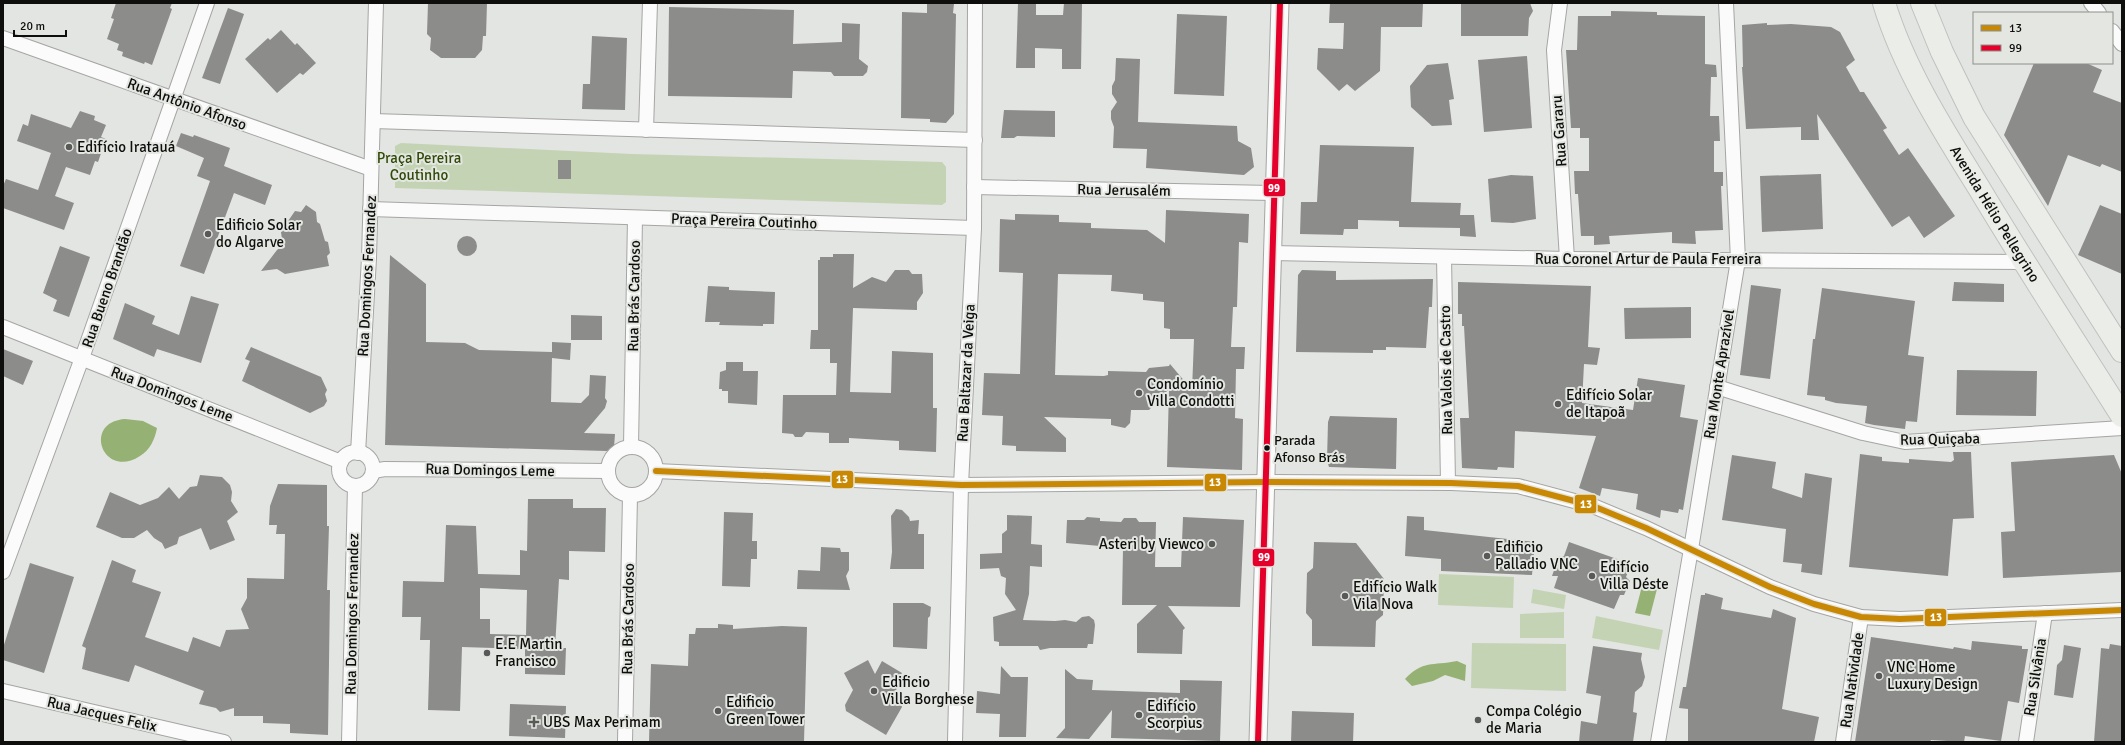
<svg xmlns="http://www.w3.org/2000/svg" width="2125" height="745" viewBox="0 0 2125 745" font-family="Signika,sans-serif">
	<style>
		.green { fill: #c4d3b4 }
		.water { fill: #95b173 }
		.building { fill: #8c8c8b; fill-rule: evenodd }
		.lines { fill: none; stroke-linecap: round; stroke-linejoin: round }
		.minor-casing { stroke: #a5a6a4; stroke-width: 16 }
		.tertiary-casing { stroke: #a5a6a4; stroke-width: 19 }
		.primary-casing { stroke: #c0c1c0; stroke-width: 24 }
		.minor { stroke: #fbfbfb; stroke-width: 14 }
		.tertiary { stroke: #fbfbfb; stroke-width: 17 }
		.primary { stroke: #ebeee8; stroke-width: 22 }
		.bus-1-casing { stroke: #e3e6e1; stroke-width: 9 }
		.bus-2-casing { stroke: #e3e6e1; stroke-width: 9 }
		.bus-1 { stroke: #c88803; stroke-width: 6 }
		.bus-2 { stroke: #e4002b; stroke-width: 6 }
		.poi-dot { fill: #595a58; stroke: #e3e6e1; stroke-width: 1.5 }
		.bus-dot { fill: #0e0f0d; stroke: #e3e6e1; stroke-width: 1.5 }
		.labels { text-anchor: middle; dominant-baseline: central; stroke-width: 4; stroke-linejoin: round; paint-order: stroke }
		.bus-label { font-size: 14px; fill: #0e0f0d; stroke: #e3e6e1; text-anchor: start }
		.street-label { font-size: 15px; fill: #0e0f0d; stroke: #e3e6e1 }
		.poi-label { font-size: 15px; fill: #0e0f0d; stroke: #e3e6e1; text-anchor: start }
		.park-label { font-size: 15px; fill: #314a08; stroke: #e3e6e1 }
		.line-badge { stroke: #e3e6e1; stroke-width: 1.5 }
		.badge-label { font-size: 11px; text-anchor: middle; font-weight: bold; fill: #fff }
	</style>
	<rect width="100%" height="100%" fill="#e3e5e2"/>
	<g class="green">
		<path d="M401 143 632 154 942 162 946 167V202L942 205 395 188V146Z"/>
		<path d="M1439 574 1514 577 1513 608 1438 605Z"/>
		<path d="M1533 589 1566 595 1564 609 1531 603Z"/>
		<path d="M1564 612V638H1520V614Z"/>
		<path d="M1596 616 1663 630 1659 650 1592 638Z"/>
		<path d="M1472 643 1566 644V691L1471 688Z"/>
	</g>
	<g class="water">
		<path d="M125 419 143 421 157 428C155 439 150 450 140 456 103 480 82 422 125 419Z"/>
		<path d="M1642 586 1657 589 1650 616 1635 613Z"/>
		<path d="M1457 661 1466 665 1465 681 1445 675 1433 681 1412 686 1405 679C1423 660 1432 666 1457 661Z"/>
	</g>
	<g class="building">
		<path d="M116 3H172L170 8 172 9 152 65 145 62 144 64 122 56 123 52 117 50 119 44 107 39 114 19 111 18Z"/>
		<path d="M428 3H487L486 36H483L482 50 475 58H441L430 50 431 38 427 34Z"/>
		<path d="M927 3 954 4 953 13 956 14 954 114 946 123 930 122V119L901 118 902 12 927 13Z"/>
		<path d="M1018 3H1036V15H1063L1064 3H1082L1081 69H1062V49L1035 48V68H1016Z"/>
		<path d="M1330 3H1423L1422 27H1381L1380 71 1355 91 1347 84 1339 91 1317 69 1318 48 1343 49 1344 23H1329Z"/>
		<path d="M1461 3H1530L1533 11 1529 18 1528 36H1461Z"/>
		<path d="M669 7 794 10 793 44 842 42V23L860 24 859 59 868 66 867 72 863 76H834L831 72 793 71 792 98 668 96Z"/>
		<path d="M228 8 244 14 220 84 202 78Z"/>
		<path d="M1611 11 1657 12V15L1705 16V64L1716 65 1717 77H1711L1710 116H1719L1720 141H1714V172H1723V186H1721L1723 230 1695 231 1696 244 1672 243V232L1609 236 1610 244 1594 245V236H1581L1578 194H1575L1574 171H1589V138H1580V128H1571L1566 50H1577L1578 16H1611Z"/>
		<path d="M1177 14 1227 16 1224 96 1174 94Z"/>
		<path d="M1767 23V25L1791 24 1831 27 1840 32 1855 60 1846 67 1860 92H1864L1887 128 1883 130 1899 155 1908 148 1955 216 1924 238 1909 216 1892 227 1817 114 1819 140H1801V127L1746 129 1742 67H1743L1742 25Z"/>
		<path d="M281 30 295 45 297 43 316 63 303 75 300 73 277 93 245 59 268 38 270 40Z"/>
		<path d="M592 36 627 38 625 110 582 109 583 84H590Z"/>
		<path d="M1527 56 1532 128 1484 132 1478 60Z"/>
		<path d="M1116 58 1140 59 1138 122 1237 126 1238 141 1251 148 1254 167 1244 175 1146 168 1147 149 1113 148 1114 127 1111 119V111L1117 102 1112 94V86L1115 80Z"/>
		<path d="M1448 63 1454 99 1449 100 1452 125 1432 126 1411 107 1410 86 1427 65Z"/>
		<path d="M2034 63H2086L2102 70 2093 92 2122 103V172L2102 164 2100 167 2068 155 2048 206 2004 135Z"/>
		<path d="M1004 110 1055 111V137L1017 136 1014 138H1001Z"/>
		<path d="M80 111 95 116 94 120 106 125 101 137 106 139 98 162 95 161 90 175 66 167 55 196 74 203 64 230 3 208V186L6 179 38 190 51 153 17 141 23 124 28 126 31 114 71 128Z"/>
		<path d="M181 133 193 137 194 135 230 148 224 166 272 185 265 205 234 193 204 274 180 266 210 181 197 176 204 158 176 146Z"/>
		<path d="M1320 145 1414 147 1411 202 1461 203 1460 215H1474L1476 237 1460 236V228L1399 227V221L1358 220V229H1344L1343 235 1300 234 1301 202H1317Z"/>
		<rect x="558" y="160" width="13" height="19"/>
		<path d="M1821 174 1823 229 1762 232 1760 176Z"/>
		<path d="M1511 175 1533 176 1536 219 1513 223 1491 222 1488 179Z"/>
		<path d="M306 205 316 212 317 222 320 224 325 241 328 242 330 253 327 256 329 266 285 274 277 269 261 271 277 250 283 245 280 226 286 224 295 211 301 212Z"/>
		<path d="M2100 205 2122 214V274L2078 255Z"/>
		<path d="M1166 210 1249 214 1248 243 1239 242 1237 307H1233L1231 347H1245L1244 369H1236L1235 418 1243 419 1242 470 1167 467 1169 389 1149 410H1131L1130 423 1125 428 1111 425V419L1044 417 1066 438V452L1016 451V446L1002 445 1003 416 982 415 984 373 1020 374 1023 273 999 272 1000 219 1015 220V214L1059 215V222L1091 223V228L1147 230 1165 243ZM1058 274 1112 275 1111 291 1143 294V300L1164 302V328L1170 329V339H1194L1192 390 1170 364 1169 366 1149 368 1146 372 1108 371V375L1104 376 1055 375Z"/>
		<circle cx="467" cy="246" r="10"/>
		<path d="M60 246 90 257 69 317 53 311 57 300 43 293Z"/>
		<path d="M833 254H854L853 288 872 277 886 282 895 270H909L912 274H922L923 293 917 302V310L853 308 850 392 891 393 892 351 933 353V408H937L936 452 899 450V441L849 438V443H829V433L806 432 802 437H795L793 434 782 433 783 395H836L837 363H830V349H810L811 330H818V260H820V257H833Z"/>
		<path d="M390 255 426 284V342L465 343 479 350 552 352V342L571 343 570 360 552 358 551 402 581 403 589 395 590 375 606 376 605 398 607 401 605 408 584 433 615 434 614 447 607 451 385 445Z"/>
		<path d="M1302 270 1336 271V280L1433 279 1432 307H1429L1426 348 1386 347V350H1373V353L1296 352 1298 275Z"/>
		<path d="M1458 282 1591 286 1588 347 1600 348 1597 365 1584 364 1582 403 1633 410 1638 378 1685 385 1680 417 1698 420 1683 510 1679 509 1678 513 1661 510 1660 518 1636 509 1638 494 1602 488 1600 496 1579 488 1596 436 1515 431 1514 468 1498 467 1497 470 1462 468 1460 418H1469L1464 326H1462V314H1458Z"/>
		<path d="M1954 282 2004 284V302L1952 301Z"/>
		<path d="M1751 285 1781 289 1770 379 1740 375Z"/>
		<path d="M708 286 729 287V290L775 292 774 324H763V326L719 325 720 322H705Z"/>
		<path d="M1822 288 1915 301 1908 355 1924 357 1917 422 1906 421 1905 429 1874 425 1865 423 1867 406 1836 403 1825 400V397L1807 395 1813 339H1815Z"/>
		<path d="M191 296 219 304 201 363 157 349 154 357 113 339 125 303 155 316 152 324 179 335Z"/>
		<path d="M1691 307V338L1625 339 1624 308Z"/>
		<path d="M571 315 602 316V340H571Z"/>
		<path d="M251 347 321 377 327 390 325 394 327 401 324 406 310 413 242 381 250 361 245 359Z"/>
		<path d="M3 349 33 361 23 385 3 376Z"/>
		<path d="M726 362H743V371H758L757 405 728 403V391H722V389H719L720 372 726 370Z"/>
		<path d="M1957 370 2037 371 2036 416 1956 415Z"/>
		<path d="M1330 416 1397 418 1396 469 1329 467 1327 460 1328 422Z"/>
		<path d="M1953 452H1971L1974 518 1953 519 1948 576 1849 567 1860 454 1882 457V461L1909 463V459L1951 462 1954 460Z"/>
		<path d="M1732 455 1776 462 1772 488 1802 498 1805 473 1832 478 1822 575 1801 572 1802 564 1783 562 1786 529 1722 520Z"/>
		<path d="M2114 455 2122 474V572L2003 578 2001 532 2015 531 2011 462Z"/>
		<path d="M200 475 222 477 230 485 232 492 231 501 238 512 227 521 235 540 210 550 201 528 179 537 177 544 165 549 162 543 154 538 147 530 134 538H122L96 527 110 492 140 505 158 498 169 487 179 499 190 487 197 486Z"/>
		<path d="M278 484 327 485V526H329L327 590H330L328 735 290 733V724L263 723V716H234V708L220 712 216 708 199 704 204 691 135 665 129 682 82 669 86 648 82 646 112 560 136 570 132 582 161 592 145 637 188 652 193 637 220 647 226 630 249 629 241 609 247 598V578L284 579 285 534H276L277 525H269L270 506Z"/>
		<path d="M528 499H573V508H606L605 552 569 551V580L559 579 555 648H566L565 675 525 674V649L462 647 460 711 428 710 430 640H420L421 617H402L403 581 444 582 446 525 476 526 478 574 520 575V550L527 551ZM480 588 527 590 526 635 490 634V619H480Z"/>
		<path d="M896 509 902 510 909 517 910 521 919 520 918 534H924V569H890L892 552 891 516Z"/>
		<path d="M724 512 753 513 752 541H757V559H751L750 587 722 586Z"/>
		<path d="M1007 515 1032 516 1031 544 1042 545V567L1030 566 1029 594 1023 620 1055 621 1065 620 1076 622 1082 617 1089 616 1094 620 1095 625 1093 644H1088L1087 648H1050L1040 650 1038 646H999V642L994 641 993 617 1016 610 1005 594 1006 578 1001 576 999 568 980 569V554L1002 553V534L1007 530Z"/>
		<path d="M1407 516 1424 517V530L1535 542 1532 575 1441 571V559L1405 556Z"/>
		<path d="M1087 517 1100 518V521L1121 522 1124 518H1136L1139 522H1156L1155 567H1181L1183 517 1244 520 1240 607 1168 606 1185 628 1183 630 1182 654 1137 653V624L1157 605H1122L1123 548 1066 543 1067 520H1084Z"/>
		<path d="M1314 542 1356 543 1384 579 1383 615 1376 621 1375 647 1312 646V620L1306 613 1307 573 1313 568Z"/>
		<path d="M1569 542 1631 564 1626 577 1630 581 1624 595H1620L1614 609 1554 588 1558 576H1552L1559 556H1564Z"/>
		<path d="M821 547 840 548 841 552H849V570L846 576 850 590 797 589 798 570 820 571Z"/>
		<path d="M30 563 74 577 44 673 3 660V648Z"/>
		<path d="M1705 593 1723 598 1721 609 1771 618 1773 609 1796 618 1782 709 1819 717 1814 742H1688V709L1679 708 1683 687H1686L1701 595H1705Z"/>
		<path d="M893 603H923L931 607 930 616 928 618 927 649 893 647Z"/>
		<path d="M718 624 733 625V629L782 626 807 627 804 742H649L651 664 688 666 689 634H695L696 628H718Z"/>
		<path d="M1871 637 1953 649 1954 647 1971 650 1972 641 2022 646V649H2028L2019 703 2008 701 2001 741 1965 736 1964 742 1931 740 1930 742H1855Z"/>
		<path d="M2110 644 2122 646V742H2094L2101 648 2109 649Z"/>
		<path d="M2064 645 2081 648 2073 698 2054 695 2057 665 2062 660Z"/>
		<path d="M1593 646 1642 653 1641 659 1645 677 1642 686 1635 692 1633 712 1637 713 1633 742H1579L1581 721 1597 724 1601 696 1586 693Z"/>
		<path d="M868 660 875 674 882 661 902 673 900 676 903 678 895 692 902 707 886 735 846 711 845 705 853 690 844 673Z"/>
		<path d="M1001 666 1011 677H1028L1026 737H999L1000 714 976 713 977 691 1000 694Z"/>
		<path d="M1065 669 1077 679 1093 680 1092 690 1180 693V680L1222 681 1220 741 1111 738 1112 710 1089 739 1056 738 1065 728Z"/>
		<path d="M510 704 566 706 565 738 509 736Z"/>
		<path d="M1292 711 1354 713 1353 742H1291Z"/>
	</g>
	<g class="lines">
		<g class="minor-casing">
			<g id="minor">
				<path d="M1560 3 1554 50 1567 259"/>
				<path d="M2091 3 2099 13"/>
				<path d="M2112 31 2122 44"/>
				<path d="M3 38 371 169"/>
				<path d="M373 121 975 140"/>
				<path d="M646 130 650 3"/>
				<path d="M974 187 1274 193"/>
				<path d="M370 209 974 228"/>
				<path d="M1272 253 1567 259 2023 262"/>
				<path d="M1444 257 1448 483"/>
				<path d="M3 327 341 462"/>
				<path d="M1717 387 1863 433 1905 442 2122 428"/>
				<path d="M631 446 635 218"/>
				<circle cx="632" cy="471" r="24"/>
				<circle cx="356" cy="469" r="17"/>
				<path d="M358 453 369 258 376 3"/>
				<path d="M373 471 385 469 608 471"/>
				<path d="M656 471 961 485 1266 482 1451 483 1518 486 1593 506 1646 528 1770 587 1814 604 1861 617 1900 619 2122 610"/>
				<path d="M3 572 82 358 207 3"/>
				<path d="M3 691 224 742"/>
				<path d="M349 742 355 486"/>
				<path d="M625 742 630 496"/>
				<path d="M955 742 961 485 974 228 975 3"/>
				<path d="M1658 742 1691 549 1738 260 1726 3"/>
				<path d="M1843 742 1861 617"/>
				<path d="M2026 742 2045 613"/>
			</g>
		</g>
		<g class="tertiary-casing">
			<path id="tertiary" d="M1258 742 1280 3"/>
		</g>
		<g class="primary-casing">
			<g id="primary">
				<path id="s1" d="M1884 3C1904 69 1943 130 1979 188 2025 265 2074 340 2122 416"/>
				<path d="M1922 3 1942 52 1974 117 2122 351"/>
			</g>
		</g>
		<use href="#minor" class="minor"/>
		<use href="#tertiary" class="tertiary"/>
		<use href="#primary" class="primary"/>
		<g class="bus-1-casing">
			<path id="bus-1" d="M656 471 961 485 1266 482 1451 483 1518 486 1593 506 1646 528 1770 587 1814 604 1861 617 1900 619 2122 610"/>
		</g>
		<g class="bus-2-casing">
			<path id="bus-2" d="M1258 742 1280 3"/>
		</g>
		<use href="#bus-1" class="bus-1"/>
		<use href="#bus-2" class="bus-2"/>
	</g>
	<g class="poi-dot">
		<circle cx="69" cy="147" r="4"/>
		<circle cx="208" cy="234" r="4"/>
		<circle cx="1139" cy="393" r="4"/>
		<circle cx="1558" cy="404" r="4"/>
		<circle cx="1212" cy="544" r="4"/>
		<circle cx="1487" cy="556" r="4"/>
		<circle cx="1592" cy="576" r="4"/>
		<circle cx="1345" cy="596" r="4"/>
		<circle cx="487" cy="653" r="4"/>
		<circle cx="1879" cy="676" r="4"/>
		<circle cx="874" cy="691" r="4"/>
		<circle cx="718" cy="711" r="4"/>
		<circle cx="1139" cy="715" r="4"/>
		<circle cx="1478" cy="720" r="4"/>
		<path d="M532 716h4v4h4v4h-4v4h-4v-4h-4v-4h4z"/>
	</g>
	<circle class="bus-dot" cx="1267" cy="448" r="3.5"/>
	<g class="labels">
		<g class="bus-label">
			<text x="1274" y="440">Parada<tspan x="1274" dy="17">Afonso Brás</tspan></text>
		</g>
		<g class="street-label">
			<text transform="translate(187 104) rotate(20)">Rua Antônio Afonso</text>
			<text transform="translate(1559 131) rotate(-94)">Rua Gararu</text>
			<text transform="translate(1124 190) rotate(1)">Rua Jerusalém</text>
			<text stroke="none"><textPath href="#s1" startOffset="239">Avenida Hélio Pellegrino</textPath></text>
			<text transform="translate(744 221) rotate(2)">Praça Pereira Coutinho</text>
			<text x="1648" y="259">Rua Coronel Artur de Paula Ferreira</text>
			<text transform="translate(367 276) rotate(-87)">Rua Domingos Fernandez</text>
			<text transform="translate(107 288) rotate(-71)">Rua Bueno Brandão</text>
			<text transform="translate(634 296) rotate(-89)">Rua Brás Cardoso</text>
			<text transform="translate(1446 370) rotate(-91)">Rua Valois de Castro</text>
			<text transform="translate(966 373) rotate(-87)">Rua Baltazar da Veiga</text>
			<text transform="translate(1719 374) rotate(-81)">Rua Monte Aprazível</text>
			<text transform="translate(172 394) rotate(21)">Rua Domingos Leme</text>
			<text transform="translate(1940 439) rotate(-1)">Rua Quiçaba</text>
			<text transform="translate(490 470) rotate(1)">Rua Domingos Leme</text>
			<text transform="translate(352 614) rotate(-89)">Rua Domingos Fernandez</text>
			<text transform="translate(628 619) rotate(-89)">Rua Brás Cardoso</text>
			<text transform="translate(2035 677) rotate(-81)">Rua Silvânia</text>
			<text transform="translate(1852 680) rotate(-82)">Rua Natividade</text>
			<text transform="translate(102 714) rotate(13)">Rua Jacques Felix</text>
		</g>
		<g class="poi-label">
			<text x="77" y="147">Edifício Iratauá</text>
			<text x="216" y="225">Edificio Solar<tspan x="216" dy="17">do Algarve</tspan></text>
			<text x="1147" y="384">Condomínio<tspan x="1147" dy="17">Villa Condotti</tspan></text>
			<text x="1566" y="395">Edifício Solar<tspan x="1566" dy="17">de Itapoã</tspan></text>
			<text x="1204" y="544" text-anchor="end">Asteri by Viewco</text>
			<text x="1495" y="547">Edificio<tspan x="1495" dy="17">Palladio VNC</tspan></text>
			<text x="1600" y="567">Edifício<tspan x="1600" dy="17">Villa Déste</tspan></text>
			<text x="1353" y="587">Edifício Walk<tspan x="1353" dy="17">Vila Nova</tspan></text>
			<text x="495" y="644">E.E Martin<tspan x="495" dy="17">Francisco</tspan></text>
			<text x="1887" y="667">VNC Home<tspan x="1887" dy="17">Luxury Design</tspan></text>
			<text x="882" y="682">Edificio<tspan x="882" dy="17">Villa Borghese</tspan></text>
			<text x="726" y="702">Edificio<tspan x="726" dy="17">Green Tower</tspan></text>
			<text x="1147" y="706">Edifício<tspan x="1147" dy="17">Scorpius</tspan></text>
			<text x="1486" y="711">Compa Colégio<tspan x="1486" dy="17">de Maria</tspan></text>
			<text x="543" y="722">UBS Max Perimam</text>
		</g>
		<g class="park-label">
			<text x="419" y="158">Praça Pereira<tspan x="419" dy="17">Coutinho</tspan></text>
		</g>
	</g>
	<g class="line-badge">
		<rect x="1263" y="178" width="23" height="19" rx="4" fill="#e4002b"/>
		<rect x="831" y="470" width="23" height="19" rx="4" fill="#c88803"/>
		<rect x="1204" y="473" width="23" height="19" rx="4" fill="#c88803"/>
		<rect x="1574" y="494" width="23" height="20" rx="4" fill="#c88803"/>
		<rect x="1252" y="548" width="23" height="19" rx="4" fill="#e4002b"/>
		<rect x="1924" y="608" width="23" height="19" rx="4" fill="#c88803"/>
	</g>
	<g class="badge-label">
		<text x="1274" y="192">99</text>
		<text x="842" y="483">13</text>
		<text x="1215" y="486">13</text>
		<text x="1586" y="508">13</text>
		<text x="1264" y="561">99</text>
		<text x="1936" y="621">13</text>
	</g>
	<rect width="2125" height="745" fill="none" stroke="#0e0f0d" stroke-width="8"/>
	<rect x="1973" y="12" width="140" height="52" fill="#e3e6e1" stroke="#8e908c"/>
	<rect x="1981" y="25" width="20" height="6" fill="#c88803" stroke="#8e908c"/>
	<text x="2009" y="32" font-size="12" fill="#0e0f0d">13</text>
	<rect x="1981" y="45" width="20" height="6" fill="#e4002b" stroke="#8e908c"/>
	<text x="2009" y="52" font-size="12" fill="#0e0f0d">99</text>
	<path d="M14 30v6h52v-6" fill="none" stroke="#0e0f0d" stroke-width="2"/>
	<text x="20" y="30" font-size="12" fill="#0e0f0d" stroke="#e3e6e1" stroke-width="3" paint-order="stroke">20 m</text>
</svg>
